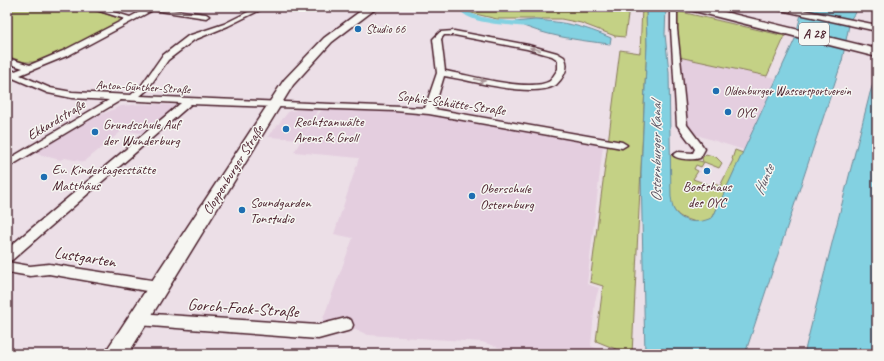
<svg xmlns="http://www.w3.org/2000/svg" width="884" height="361" viewBox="0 0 884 361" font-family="Caveat,sans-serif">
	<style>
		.built { fill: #e4cedf }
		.green { fill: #c4d185; stroke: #877858 }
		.water { fill: #83d1e1; stroke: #6c8a98 }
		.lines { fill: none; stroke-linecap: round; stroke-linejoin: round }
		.canal { fill: #83d1e1; fill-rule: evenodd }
		.minor-casing { stroke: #4a1f2b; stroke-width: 3 }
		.tertiary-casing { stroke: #4a1f2b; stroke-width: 3 }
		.secondary-casing { stroke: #4a1f2b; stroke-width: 3 }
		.motorway-casing { stroke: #4a1f2b; stroke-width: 3 }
		.minor { fill: #f6f6f2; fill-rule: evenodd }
		.tertiary { fill: #f6f6f2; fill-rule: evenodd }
		.secondary { fill: #f6f6f2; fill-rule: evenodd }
		.motorway { fill: #f6f6f2; fill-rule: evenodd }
		.oneway { fill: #a99598 }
		.poi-dot { fill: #1f6fb2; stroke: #f6f6f2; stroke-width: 1.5 }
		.labels { text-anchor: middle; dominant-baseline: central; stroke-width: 3; stroke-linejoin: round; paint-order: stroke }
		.far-poi-label { font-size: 12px; fill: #4a1f2b; stroke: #f6f6f2; text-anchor: start }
		.far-street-label { font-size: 12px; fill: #4a1f2b; stroke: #f6f6f2 }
		.shield { fill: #f6f6f2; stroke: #7e6067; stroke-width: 1 }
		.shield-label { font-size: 13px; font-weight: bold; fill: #4a1f2b }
		.street-label { font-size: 14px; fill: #4a1f2b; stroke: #f6f6f2 }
		.poi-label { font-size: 14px; fill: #4a1f2b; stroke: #f6f6f2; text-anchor: start }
		.water-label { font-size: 15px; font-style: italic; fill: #5b5462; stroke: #f6f6f2 }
		.near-street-label { font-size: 17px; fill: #4a1f2b; stroke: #f6f6f2 }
	</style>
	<rect width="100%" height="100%" fill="#ecdfe7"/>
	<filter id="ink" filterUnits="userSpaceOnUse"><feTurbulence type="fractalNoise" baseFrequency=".025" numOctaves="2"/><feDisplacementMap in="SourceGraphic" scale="8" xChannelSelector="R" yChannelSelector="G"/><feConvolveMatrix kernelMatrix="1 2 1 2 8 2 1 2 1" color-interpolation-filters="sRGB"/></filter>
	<g filter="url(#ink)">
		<g class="built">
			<path d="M679 57 776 78 744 150 687 132Z"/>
			<path d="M141 104 176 105 178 107 146 134 123 130 84 162 65 158 60 160 34 153 96 117 121 106Z"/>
			<path d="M320 107 306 133 323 108 425 112 603 145 587 284 599 288 595 301 591 346 610 354H520L482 342 368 335 346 325 318 332 353 238 334 234 359 158 294 152 302 139 268 137 289 111Z"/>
		</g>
		<g class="green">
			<path d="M7 7H85L124 20C105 30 47 65 28 62 21 62 14 58 7 56Z"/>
			<path d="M464 7H629L625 37 615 36 581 23 561 19H497L467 12Z"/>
			<path d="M642 7H646L647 45 632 354H628L596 341 603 286 590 282 620 50 640 53Z"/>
			<path d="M677 11 785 36 767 76 679 57 675 30Z"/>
			<path d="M735 150 743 153 713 217C705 222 699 224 690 220 684 219 678 216 674 210 667 200 670 168 670 154L703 162 702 158 706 154 716 157 722 163 719 168 704 162 701 167 696 165 694 169 698 171 693 179 712 186 714 184 720 186 733 160 732 159Z"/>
		</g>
		<g class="water">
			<path d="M646 7H666L665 34 669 72 671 197C672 201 672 207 674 210 682 224 701 224 713 217L795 39 802 10 804 7H859L850 20 842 61 745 354H645L641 173 647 45Z"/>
			<path d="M535 20C564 22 584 26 611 38L610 44C576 40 545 36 514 22Z"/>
			<path d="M877 72V354H804L870 93Z"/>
		</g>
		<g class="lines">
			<path class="canal" d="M457 7H463C473 21 513 20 529 23L533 25 529 27C508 24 469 26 457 7Z"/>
			<g class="minor-casing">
				<g id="minor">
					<path d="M87 7H97L130 17 149 7 206 14 209 16 206 18 153 10 69 55 20 75 50 88 72 92 131 95 141 86 162 56 188 36 224 24 258 7H266L228 26 194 40 168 60 147 90 140 96 425 108 437 73 433 39 440 32 454 31 528 45 557 53 564 57C570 67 564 77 556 85 531 99 472 80 444 76L434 109 622 142 627 145 622 148 429 114 395 111 191 104 12 260 7 261V249L181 103 121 100 7 168V160L109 100 72 98 48 93 13 78H7V74L23 68 7 63V58L30 65 63 51 125 19ZM444 35H454L527 49 552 56 558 60V69L550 81C530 93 469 75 445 71L441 39Z"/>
					<path d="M671 7H677V29L687 125 705 149 700 158C693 160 678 160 673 155L678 152 693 153 695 149 677 125 671 29Z"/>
					<path d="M7 262 30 266 49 264 158 281 163 283 165 287 163 291 158 293 49 274 30 276 7 272Z"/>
					<path d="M138 313 318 325 346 318 351 320 353 325 351 330 318 339 138 325 133 324 131 319 133 314Z"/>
				</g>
			</g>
			<g class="tertiary-casing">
				<path id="tertiary" d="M772 7H788L877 25V31L776 9Z"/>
			</g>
			<g class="secondary-casing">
				<path id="secondary" d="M366 7H378L332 42 293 85 128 354H104L284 80 324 38Z"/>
			</g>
			<g class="motorway-casing">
				<path id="motorway" d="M684 7H704L877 49V57L686 9Z"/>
			</g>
			<use href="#minor" class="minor"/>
			<use href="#tertiary" class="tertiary"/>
			<use href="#secondary" class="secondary"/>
			<use href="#motorway" class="motorway"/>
		</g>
		<defs><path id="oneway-solid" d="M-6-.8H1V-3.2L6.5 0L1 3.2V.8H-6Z"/></defs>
		<g class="oneway">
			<use href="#oneway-solid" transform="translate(535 49) rotate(-166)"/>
			<use href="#oneway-solid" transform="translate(480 80) rotate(11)"/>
		</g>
	</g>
	<g class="poi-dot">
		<circle cx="358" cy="29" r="4"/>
		<circle cx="716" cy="91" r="4"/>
		<circle cx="728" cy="112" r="4"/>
		<circle cx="286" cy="129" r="4"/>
		<circle cx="95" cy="132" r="4"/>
		<circle cx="707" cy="171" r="4"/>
		<circle cx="44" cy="177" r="4"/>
		<circle cx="472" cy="196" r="4"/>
		<circle cx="242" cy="210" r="4"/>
	</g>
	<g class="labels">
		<g class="far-poi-label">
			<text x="366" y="29">Studio 66</text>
			<text x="724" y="91">Oldenburger Wassersportverein</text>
		</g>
		<g class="far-street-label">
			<text transform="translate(143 87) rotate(3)">Anton-Günther-Straße</text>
		</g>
		<rect class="shield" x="799" y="23" width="30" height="22" rx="3"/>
		<g class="shield-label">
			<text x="814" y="34">A 28</text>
		</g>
		<g class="street-label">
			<text transform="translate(451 103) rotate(8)">Sophie-Schütte-Straße</text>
			<text transform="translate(56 120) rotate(-31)">Ekkardstraße</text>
			<text transform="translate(233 170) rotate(-58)">Cloppenburger Straße</text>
		</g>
		<g class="poi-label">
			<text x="736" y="112">OYC</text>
			<text x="294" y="121">Rechtsanwälte<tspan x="294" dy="16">Arens &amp; Groll</tspan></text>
			<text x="103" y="124">Grundschule Auf<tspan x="103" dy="16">der Wunderburg</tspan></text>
			<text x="52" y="169">Ev. Kindertagesstätte<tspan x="52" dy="16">Matthäus</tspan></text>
			<text x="707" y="186" text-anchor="middle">Bootshaus<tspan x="707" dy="16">des OYC</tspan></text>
			<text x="480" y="188">Oberschule<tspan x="480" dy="16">Osternburg</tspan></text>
			<text x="250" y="202">Soundgarden<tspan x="250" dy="16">Tonstudio</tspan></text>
		</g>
		<g class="water-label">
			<text transform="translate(656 152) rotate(-90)">Osternburger Kanal</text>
			<text transform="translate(764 180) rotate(-67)">Hunte</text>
		</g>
		<g class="near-street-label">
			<text transform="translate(85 257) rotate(9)">Lustgarten</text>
			<text transform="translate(243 308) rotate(4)">Gorch-Fock-Straße</text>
		</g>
	</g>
	<rect width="884" height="361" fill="none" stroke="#f6f6f2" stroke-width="24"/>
	<rect x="12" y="12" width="860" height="337" fill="none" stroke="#4a1f2b" stroke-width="1.5" filter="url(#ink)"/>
</svg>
